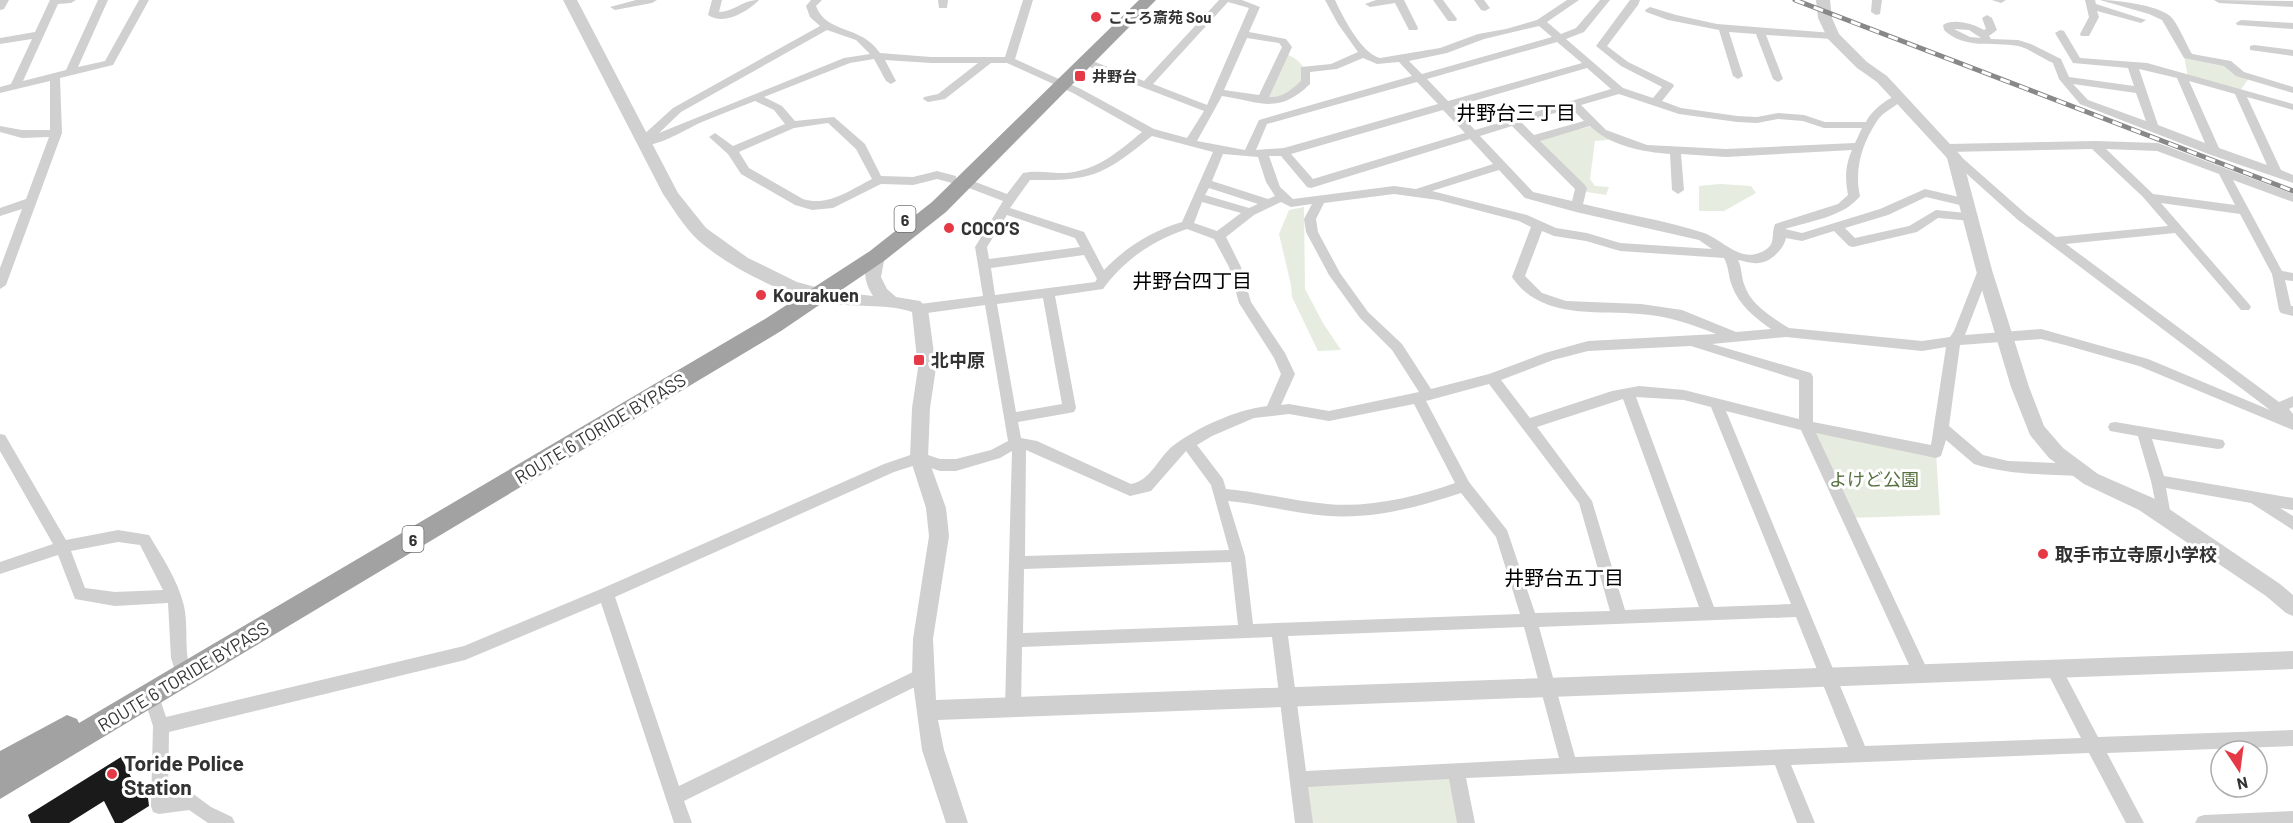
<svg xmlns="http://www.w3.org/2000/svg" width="2293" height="823" viewBox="0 0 2293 823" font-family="Barlow,'Noto Sans JP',sans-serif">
  <rect width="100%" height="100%" fill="#fff"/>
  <path fill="#e6ecdf" d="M2183,51L2230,65L2250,77L2239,92L2188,77Z
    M1286,54C1300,60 1304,65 1308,80L1285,101L1263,99Z
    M1592,126L1627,138L1595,141L1590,179L1595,186L1609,187L1606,195L1587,192L1538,140Z
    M1720,184L1751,186L1756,193L1724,211H1699V186Z
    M1304,207L1305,289L1323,323L1341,350L1318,351L1292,297L1291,285L1279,234L1289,210Z
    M1806,426L1936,452L1940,515L1849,518Z
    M1456,770L1466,823H1304L1298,779Z"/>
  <path fill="#1a1a1a" d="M121,757L140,795L147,790L149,806L122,823H115L104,801L69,823H31L28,815Z"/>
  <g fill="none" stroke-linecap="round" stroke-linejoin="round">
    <path fill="#d0d0d0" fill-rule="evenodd" d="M0,0H9L4,9L0,10Z
      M50,0H76L71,3L58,4L23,81L66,70L98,0H108L78,67L105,61L139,0H149L113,65L60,78L62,133L6,285L0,289V268L22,209L0,216V208L26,199L49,137L22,138L0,132V126L22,130H50V81L0,93V87L11,84L32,39L0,44V38L35,32Z
      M636,0H657L652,3L615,10L610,7Z
      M712,0H722L719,12C736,11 742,0 759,0C747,12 724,26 708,15Z
      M811,0H822L816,6C826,34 860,24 880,53L931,57H1005L1023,0H1033L1015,59L1081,89L1154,129L1187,138L1204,111L1082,64V60H1090L1144,81L1219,0H1242L1260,7L1249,32L1286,39L1292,47L1269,97C1283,98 1291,90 1301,81V67L1331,64L1358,52L1338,24L1325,0H1335C1343,17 1361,53 1380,58L1440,48L1478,34L1506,29L1537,20L1567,0H1579L1547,22L1561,34L1576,28L1600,0H1610L1584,32L1566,39L1623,88L1653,98L1662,87L1621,66L1596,46L1630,0H1640L1638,5L1607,46L1628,62L1673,84L1674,86L1662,101L1681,108L1737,116L1757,117L1778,113L1804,115L1825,122H1866C1871,111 1892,93 1904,95L1905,97C1898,106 1883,111 1877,121C1862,144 1854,169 1860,196C1844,217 1810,221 1785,229L1802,233L1880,209L1925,189L1972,200L1974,203L1968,207L1926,197L1888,215L1845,228L1855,238L1909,226L1936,210L1976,214L1978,217L1976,220L1972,221L1938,218L1917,232L1853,247L1849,246L1834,231L1802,241L1786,238C1784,249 1770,263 1758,263C1752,264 1744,261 1738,260C1742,268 1741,275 1744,284C1750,304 1771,317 1789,328L1922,341L1950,337L1954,331L1978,270L1984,266L1990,270L1965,335L2041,329L2148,359L2270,410L2018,220L1948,157L1950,154H1958L2026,214L2056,237L2168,226L2143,197L2092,149L1947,152L1941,148L1947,144L2095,141L2158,143L2293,194V202L2233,180L2282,271L2293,273V281L2285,280L2291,306H2293V316L2281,313L2279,310L2272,274L2240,214L2161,203L2249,304L2251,307L2249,310H2241L2175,233L2066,244L2279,402L2293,396V407L2289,409L2293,414V430L2139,366L2065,345L2041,339L1960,345L1949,426L1983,455L2008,461L2080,464L2085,466L2087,470L2085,474L2080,476C2044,474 2008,475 1974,464L1946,440L1941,456L1936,458L1816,433L1929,673L1927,678L1921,680L1915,678L1801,430L1726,411L1865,746L2081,738L2045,668L2047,663L2053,661L2059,663L2098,737L2293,730V746L2107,753L2144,823H2126L2089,753L1791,765L1815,823H1797L1775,765L1466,778L1475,823H1457L1449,779L1308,787L1313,823H1295L1272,637L1022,647L1021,707L1019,712L1013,714L1007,712L1005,707L1012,451L1000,458L956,471H940L919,464L894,472L615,597L679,786L917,670L923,668L929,670L931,675L929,680L684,801L692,823H674L601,603L465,660L169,732L168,796L192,793L211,807L232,817L235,823H208L189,810L159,814L153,812L151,806L153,726L143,695L145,690L151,688L157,690L166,717L464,646L601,589L884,464L919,452L940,459H956L991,450L1008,441L985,305L920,314L914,309L920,304L983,296L975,247L1003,201L961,185L959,182L965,178L1007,194L1023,173C1036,170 1051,173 1065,173C1097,171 1119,151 1142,132L1073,93L1007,63H991L945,99L928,102L923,99L924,97L938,94L978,63H931L885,60L896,81L891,84L886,81L874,59L850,63L764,97L782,106L795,121L834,117L865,144L881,176L913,177L937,171L956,176V182L952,183L937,179L913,185L881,184L833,208L812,210L795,205L741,174L728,154L709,137L715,133L733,146L785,124L774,110L755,101C737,108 719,115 702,122C686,129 657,148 640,145L638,142L641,137L673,108L820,26L810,17L806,6ZM1228,2L1249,8L1207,105L1153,84ZM1539,26L1552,37L1422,74L1409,61L1447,53L1484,39ZM827,30L856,40L870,54L844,58L659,133L681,112ZM1247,38L1279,43L1282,47L1259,95L1224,90ZM1557,42L1582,63L1448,101L1427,79ZM1363,58L1377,64L1399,62L1412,76L1259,120L1245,150L1197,141L1222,96C1261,102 1278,115 1310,84V72L1337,69ZM1587,68L1611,89L1475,130L1453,107ZM1417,82L1438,104L1284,148L1256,150L1267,124ZM1619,94L1679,114L1737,122L1757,123L1778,119L1803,121L1824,128H1862L1855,143L1726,149L1647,145L1606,130L1581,105ZM1571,108L1584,121L1534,135L1522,123ZM1443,110L1465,133L1313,179L1291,154ZM828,123L856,149L872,179C850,190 828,207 803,199L749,168L739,152L794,128ZM1512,126L1575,189L1572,201L1533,192L1480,136ZM1590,126C1610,146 1643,152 1670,154L1672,190L1678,194L1684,190L1681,154L1726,157L1852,150C1845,166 1845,179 1848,195L1838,204L1775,224C1770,237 1778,246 1759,253C1739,261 1721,239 1704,233C1665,220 1623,214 1583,204L1587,188L1585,185L1540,141ZM1152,136L1213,152L1182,222C1152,231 1126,247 1104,270L1084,232L1010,208L1030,180C1094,181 1103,175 1152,136ZM1470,139L1493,164L1416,189L1394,186L1293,199L1280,187L1269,156H1281L1307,187L1311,188ZM2106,149L2157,151L2219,174L2235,205L2153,194ZM1223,154L1258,157L1266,182L1275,196L1268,199L1212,181ZM1499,170L1525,198L1576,212L1699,240L1712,249L1620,243L1587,233L1556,228L1527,215L1432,191ZM1209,188L1258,204L1249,208L1205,195ZM1394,194L1438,200L1519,221L1531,227L1512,277C1541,320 1595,310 1640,314C1668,316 1691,324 1716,334L1588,341L1545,353L1489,374L1431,389L1402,344L1368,312L1340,273L1318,232L1316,219L1324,203ZM1202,202L1241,213L1217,231L1194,223ZM1281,202L1291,207L1312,204L1304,219L1306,232L1329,275L1360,318L1392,350L1419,392L1329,411L1289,404L1281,405L1295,374L1285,353L1251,302L1241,267L1226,237L1254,215ZM1007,215L1075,238L1080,247L989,259L987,247ZM1187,229L1214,239L1229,267L1239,303L1274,358L1281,374L1267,406C1236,410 1200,426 1174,445C1158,457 1152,480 1131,484L1037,441L1021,438L1018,422L1069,413L1074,412L1076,408L1055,296L1103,289C1124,260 1153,240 1187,229ZM1542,231L1554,236L1586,241L1620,251L1724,258C1729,267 1728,276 1732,286C1739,305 1755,318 1771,329L1736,332L1682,310L1641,304L1566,301L1542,293L1525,276ZM1084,255L1097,279L1095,282L995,295L991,268ZM1043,298L1062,404L1016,412L997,304ZM1786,337L1922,351L1946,347L1931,445L1813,422V377L1811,373L1712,344ZM1691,346L1799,380V419L1684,390L1639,386L1612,391L1530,418L1501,380L1553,360L1588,351ZM1489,384L1579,503L1610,611L1535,613L1507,530L1469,482L1426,401ZM1636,397L1684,400L1711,407L1791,604L1714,607ZM1623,399L1699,607L1625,610L1592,501L1537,427ZM1414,404L1455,483C1415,497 1370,508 1327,504C1293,501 1260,492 1226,489L1223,479L1197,445L1212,436L1254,418L1289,414L1329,421ZM1026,450L1130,496L1151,491L1186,451L1211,485L1229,550L1025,556ZM1461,493L1496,537L1520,614L1253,624L1245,556L1228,501C1262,504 1295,514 1329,516C1374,519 1419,507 1461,493ZM1231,562L1238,625L1023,633L1024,569ZM1796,617L1848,747L1575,757L1539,627ZM1524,627L1559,758L1306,771L1288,636Z
      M938,0H948L947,8H939Z
      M1376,0H1404L1418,28L1417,30H1409L1395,3L1370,7L1365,4Z
      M1433,0H1443L1457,19L1456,21H1448Z
      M1474,0H1484L1490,8L1485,11L1481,10Z
      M1872,0H1882L1880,14L1876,15L1871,12Z
      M1992,0H2006L2001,3Z
      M2085,0H2095L2096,4L2146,20L2141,23L2097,11L2099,17L2090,34L2089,36H2081L2080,34L2089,17Z
      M2100,0C2117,0 2157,5 2170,16C2178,23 2186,44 2192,54L2231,61L2244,72L2293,87V93L2236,76L2224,66L2184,58L2162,20L2149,14Z
      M2214,0L2293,1V7L2219,3Z
      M1650,7L1676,15L1717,24L1833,33L1838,36L1833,39L1766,35L1783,79L1778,82L1773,79L1756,34L1729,32L1743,76L1738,79L1733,76L1719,30L1668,20L1646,12L1645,10Z
      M1987,15L1992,18L1997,30L1989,36L1991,39L2018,40L2031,44L2061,59L2069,77L2134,86L2128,68L2073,63L2055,33L2060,30L2064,31L2080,58L2147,63L2293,104V110L2247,97L2281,170L2293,175V183L2211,155L2080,104L2059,79L2053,63C2041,58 2030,49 2018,46C1992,41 1965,50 1944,30L1943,25C1953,18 1974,24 1984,30L1986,29L1982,18ZM1954,29L1969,30L1981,38L1970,37ZM2139,69L2177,78L2205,143L2158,125ZM2189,81L2235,94L2267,165L2219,148ZM2073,84L2136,93L2146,121L2088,100Z
      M2241,20L2293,23V29L2237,25L2236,23Z
      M2254,45L2293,50V56L2250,50V46Z
      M2115,422L2223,440L2225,444L2223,448L2218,449L2152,439L2164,476L2293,498V510L2280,508L2293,516V530L2251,503L2166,488L2171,516L2169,520L2164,522L2159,520L2151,481L2138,436L2110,431L2108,427L2110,423Z
      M0,434L5,435L66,540L118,530L149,535C162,557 178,580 184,606C189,630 183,652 192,675L190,680L184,682L178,680L171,658L168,603L115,606L75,599L58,555L0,574V562L53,544L0,451ZM118,542L140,545L163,590L115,592L85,588L71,551Z
      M2293,811V823H2195L2198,817L2204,815Z"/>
    <path fill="#d0d0d0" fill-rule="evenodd" d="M563,0H577L678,193L706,228L748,258L797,282L830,291L873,296C863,281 863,267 871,252H883L885,256L881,277L887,289L896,297L920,301L928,309L936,368L930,408L928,458L946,508L949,536L933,639L936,700L2293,651V669L938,720L944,750L968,823H946L922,750L912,675L913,639L929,536L926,508L910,458L912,408L918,368L912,312C889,304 859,307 835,304C790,298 734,271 699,241C685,228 674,210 663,194Z
      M1816,0H1830L1832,18L1839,34L1867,62L1887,76L1962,157L1992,270L2029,387L2044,426L2063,448L2098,474L2153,498L2280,584L2293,595V616L2286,613L2266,596L2139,510L2084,484L2049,458L2030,435L2011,387L1976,270L1947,158L1877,82L1857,68L1828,39L1818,18Z"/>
    <path fill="#a2a2a2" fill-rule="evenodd" d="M1139,0H1156L946,212L884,261L781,331L0,799V751L67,715L77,719L79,723L765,319L870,251L932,202Z"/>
    <defs>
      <path id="rail" d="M1795,0L2293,191"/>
    </defs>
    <use href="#rail" stroke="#888" stroke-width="5"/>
    <use href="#rail" stroke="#fff" stroke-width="3" stroke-dasharray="10" stroke-linecap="butt"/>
  </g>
  <g fill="#e63946" stroke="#fff" stroke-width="2">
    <circle cx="1096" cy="17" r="6"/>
    <rect x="1074" y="70" width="12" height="12" rx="3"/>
    <circle cx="949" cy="228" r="6"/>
    <circle cx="761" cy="295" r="6"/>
    <rect x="913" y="354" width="12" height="12" rx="3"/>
    <circle cx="2043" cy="554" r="6"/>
    <circle cx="112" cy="774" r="6"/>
  </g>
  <g text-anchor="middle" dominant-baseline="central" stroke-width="6" stroke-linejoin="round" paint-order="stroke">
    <g font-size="15" font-weight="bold" fill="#333" stroke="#fff" text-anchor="start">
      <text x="1108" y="17">こころ斎苑 Sou</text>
      <text x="1092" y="76">井野台</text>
    </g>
    <g fill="#fff" stroke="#707070" stroke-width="1.5">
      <rect x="894.5" y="206" width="21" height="26" rx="4.5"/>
      <rect x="402.5" y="526" width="21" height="26" rx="4.5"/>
    </g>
    <g font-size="16" font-weight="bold" fill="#333">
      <text x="905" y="219">6</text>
      <text x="413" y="539">6</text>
    </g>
    <g font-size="18" font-weight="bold" fill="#333" stroke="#fff" text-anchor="start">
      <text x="961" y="228">COCO’S</text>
      <text x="773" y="295">Kourakuen</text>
      <text x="931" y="360">北中原</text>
      <text x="2055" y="554">取手市立寺原小学校</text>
    </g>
    <g font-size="18" fill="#333" stroke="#fff">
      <text transform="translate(600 428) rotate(-31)">ROUTE 6 TORIDE BYPASS</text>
      <text transform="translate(183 676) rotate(-31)">ROUTE 6 TORIDE BYPASS</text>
    </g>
    <g font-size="18" fill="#56703f" stroke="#fff">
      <text x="1874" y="479">よけど公園</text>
    </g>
    <g font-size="20" fill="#000" stroke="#fff">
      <text x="1516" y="112">井野台三丁目</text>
      <text x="1192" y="280">井野台四丁目</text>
      <text x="1564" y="577">井野台五丁目</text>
    </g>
    <g font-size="21" font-weight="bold" fill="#333" stroke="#fff" text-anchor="start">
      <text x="124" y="762">Toride Police<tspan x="124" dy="24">Station</tspan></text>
    </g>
  </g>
  <g transform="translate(2239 769) rotate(167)"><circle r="28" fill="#ffffff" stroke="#adadad" stroke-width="1.5"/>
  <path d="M0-4.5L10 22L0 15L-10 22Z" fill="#e63946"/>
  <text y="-9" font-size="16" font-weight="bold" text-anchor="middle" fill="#333333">N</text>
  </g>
</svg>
